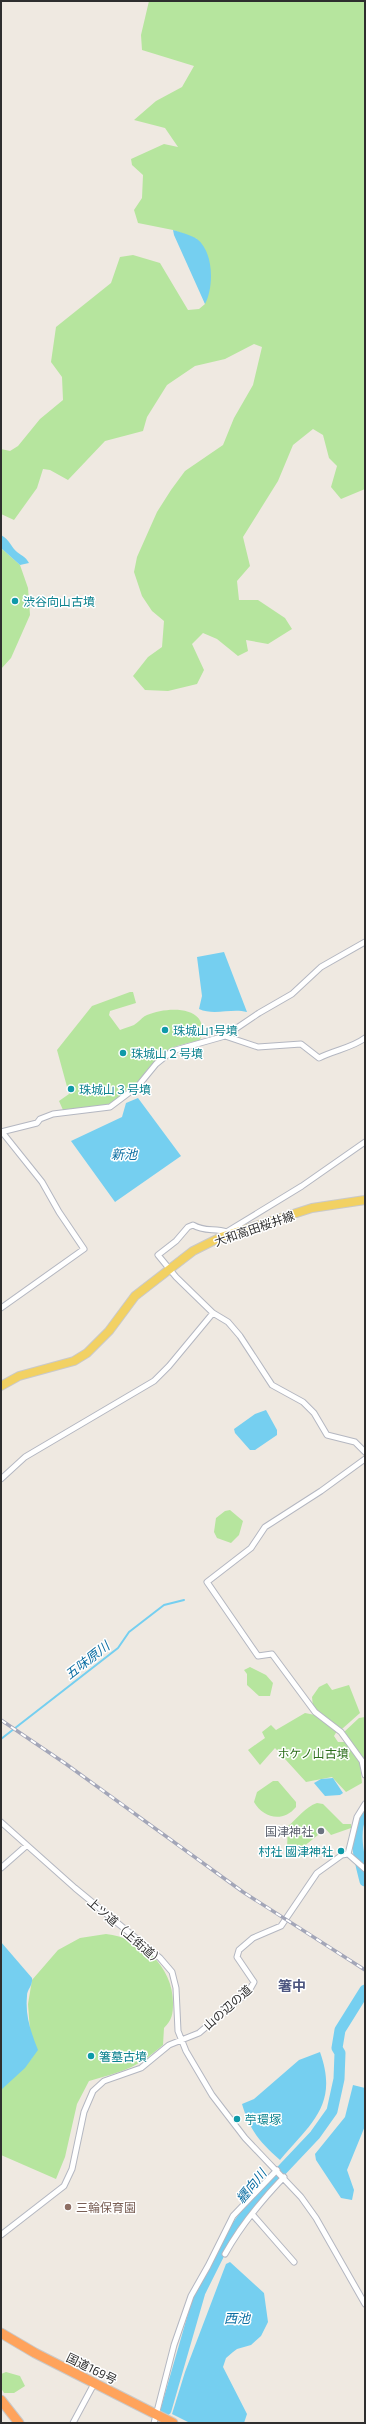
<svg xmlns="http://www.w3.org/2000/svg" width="366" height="2424" viewBox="0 0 366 2424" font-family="'Exo 2','Noto Sans JP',sans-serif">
  <rect width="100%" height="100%" fill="#efe9e1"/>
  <path fill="#b6e59e" d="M149,1H365V489L341,499L331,487L337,466L329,458L323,435L313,429L293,445L278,481L243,537L250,566L237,581L239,600H258L285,618L292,629L268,644L246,640L248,651L238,656L217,639L203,633L192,644L204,670L197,684L168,691L145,690L133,676L148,657L162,647L164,621L152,611L142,596L134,572L137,557L157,512L171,490L185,471L223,445L234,418L253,385L262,347L254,344L225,359L195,366L167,385L147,417L143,431L105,441L68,480L50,470L43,469L37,488L14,520L1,514V449L10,451L18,446L40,419L63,400L62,377L51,362L56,327L111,283L120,257L133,255L160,263L188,310L199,309L205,304L197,239L173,230L138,223L134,210L142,198L143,175L132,165L131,159L164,144L178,147L165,128L134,120L156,101L182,87L194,66L142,50L141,35Z
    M1,548L20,565L28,588L30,615L11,658L1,669Z
    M130,992H133L136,1003L110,1011L109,1015L120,1030C124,1028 130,1027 134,1025C139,1022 142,1017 147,1015C168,1006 212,1005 200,1040C189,1043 175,1045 166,1051C145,1066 136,1093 111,1103C96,1109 79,1108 63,1110L59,1101L69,1094L57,1050L92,1006Z
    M230,1510L243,1521L239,1535L231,1543L217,1538L214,1532L216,1518L225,1511Z
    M250,1667L266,1675L273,1683L270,1696H259L247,1685V1674L244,1670Z
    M327,1683L332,1690L349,1685L360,1713L342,1729L313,1707L312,1697L319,1687Z
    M305,1713L315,1715L337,1731L334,1736L338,1742H346L344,1732L359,1718L365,1717V1770L360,1763L362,1783L346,1792L332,1777L306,1782L275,1748L260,1765L248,1750L265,1738L262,1732L271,1725L276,1730Z
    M273,1781H278L296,1802V1807C283,1823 263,1818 254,1802L257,1792Z
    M317,1803L323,1804L343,1824H351V1828L331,1835L323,1826L316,1831L318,1835L303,1847L305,1852L303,1856L294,1858L287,1848L288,1826C298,1818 305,1807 317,1803Z
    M106,1934C141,1938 173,1966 173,2003C173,2014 172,2020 164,2028L163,2045C135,2069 124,2071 89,2081L77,2104L65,2157L56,2179L1,2155V2085L32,2058L28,2004L32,1980L58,1950L80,1938Z
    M6,2372L20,2376L25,2386L14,2393H4L1,2388V2374Z"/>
  <path fill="#75cff0" d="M173,230C180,232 191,235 197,239C214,252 214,287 205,304L174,235Z
    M1,535C10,540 11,547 17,552C23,557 25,556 29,563L20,565L1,548Z
    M224,952L247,1012C231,1008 214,1016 199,1009L202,996L197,957Z
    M138,1098L181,1156L115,1202L71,1141L122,1117L126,1103Z
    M266,1410L277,1430V1435L255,1450H250L235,1433L234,1429L255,1414Z
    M333,1778L343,1793L340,1795L325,1796L314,1783L321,1779Z
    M1,1942L32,1978C33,1986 27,1989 27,1996C25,2016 31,2032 38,2050L25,2068L1,2090Z
    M320,2052C339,2105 311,2123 280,2160C260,2142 250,2131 242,2104L254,2099L299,2060Z
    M353,2085L365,2088V2126L347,2170L354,2190L352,2200L341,2198L316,2160L315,2154L345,2117Z
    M230,2262L264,2293L268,2322L261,2336L251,2345L237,2349L233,2352L226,2358L223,2367L247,2414L244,2423H190L172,2414L185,2372L226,2264Z"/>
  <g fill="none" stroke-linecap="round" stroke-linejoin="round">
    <path stroke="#75cff0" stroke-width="2" d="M1,1739L118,1648L129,1632L164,1605L184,1600"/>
    <path stroke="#75cff0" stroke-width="11" d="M365,1811C350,1827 360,1862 365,1881
      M166,2410L200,2292L223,2246L263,2190L315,2135L332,2111L339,2079L340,2053L337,2048L340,2030L365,1990"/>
    <defs>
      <path id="street" d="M225,1036L258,1047L301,1044L319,1058C334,1050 352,1048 365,1038
        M1,1132L37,1123L40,1119L53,1114L110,1107L138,1086L156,1064L172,1051L225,1036L259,1013L292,994L321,967L365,942
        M227,1232C214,1228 204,1232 193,1225L188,1227L176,1241L158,1255L176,1277L213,1313L228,1322L240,1336L272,1385L303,1402L314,1413L327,1435L355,1442L365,1452
        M225,1233L302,1186L365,1142
        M1,1308L84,1249L59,1212L42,1182L2,1132
        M365,1459L321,1491L265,1527L251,1548L207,1582L258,1656L272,1654L315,1712L341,1732L362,1761L365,1775
        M1,1479L25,1457L154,1381L169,1366L213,1313
        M1,1822L75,1888L160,1958L172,1972L176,1988L178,2031L186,2051L212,2095L245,2138L301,2197L316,2218L365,2304
        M348,1854L357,1817L365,1804
        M348,1854L365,1869
        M1,1868L26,1846
        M252,2214L294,2262
        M1,2235L64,2186L72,2169L84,2112L93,2091L104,2081L141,2068L169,2045L199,2033L249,1991L254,1982L237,1957L239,1950L253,1938L281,1926L317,1873L342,1855L348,1854
        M225,2254C241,2225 261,2201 284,2177
        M73,2423L95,2382
        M154,2423L174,2345L191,2296L208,2266L233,2216L277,2170"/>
      <path id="primary" d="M1,1386L19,1376L74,1361L87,1353L109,1331L135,1296L193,1251L221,1237L312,1208L365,1200"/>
      <path id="highway" d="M1,2333L35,2353L173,2423
        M1,2400L19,2423"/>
    </defs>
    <use href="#street" stroke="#b4b7c1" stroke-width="7"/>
    <use href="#primary" stroke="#c9c9c9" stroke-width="10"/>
    <use href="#highway" stroke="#c9c9c9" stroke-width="11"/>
    <use href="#street" stroke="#fff" stroke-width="5"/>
    <use href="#primary" stroke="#f2d163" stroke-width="8"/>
    <use href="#highway" stroke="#ffa35c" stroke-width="9"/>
    <defs>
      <path id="rail" d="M1,1720L66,1764L243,1892L365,1970"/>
    </defs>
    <use href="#rail" stroke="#a3a6b8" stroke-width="3.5"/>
    <use href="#rail" stroke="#fff" stroke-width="2" stroke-dasharray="6" stroke-linecap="butt"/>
  </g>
  <g fill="#0f9aa8" stroke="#fff" stroke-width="1.5">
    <circle cx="15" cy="601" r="4"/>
    <circle cx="165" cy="1030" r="4"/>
    <circle cx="123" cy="1053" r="4"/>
    <circle cx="71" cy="1089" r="4"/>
    <circle cx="341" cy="1851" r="4"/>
    <circle cx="91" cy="2056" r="4"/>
    <circle cx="237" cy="2119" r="4"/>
  </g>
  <circle fill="#6b7280" stroke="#fff" stroke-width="1.5" cx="321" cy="1831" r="4"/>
  <circle fill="#8d6e63" stroke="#fff" stroke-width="1.5" cx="68" cy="2207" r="4"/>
  <g text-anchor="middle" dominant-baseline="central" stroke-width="3" stroke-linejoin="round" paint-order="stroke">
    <g font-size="12" fill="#0d838f" stroke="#fff" text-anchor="start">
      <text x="23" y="601">渋谷向山古墳</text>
      <text x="173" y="1030">珠城山1号墳</text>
      <text x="131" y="1053">珠城山２号墳</text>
      <text x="79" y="1089">珠城山３号墳</text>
      <text x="333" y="1851" text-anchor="end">村社 國津神社</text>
      <text x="99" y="2056">箸墓古墳</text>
      <text x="245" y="2119">苧環塚</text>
    </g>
    <g font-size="12" fill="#2e2e2e" stroke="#fff">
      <text transform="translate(254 1228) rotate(-19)">大和高田桜井線</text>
      <text transform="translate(126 1931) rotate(41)">上ツ道（上街道）</text>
      <text transform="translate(227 2007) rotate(-42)">山の辺の道</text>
      <text transform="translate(92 2368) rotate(26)">国道169号</text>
    </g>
    <g font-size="12" fill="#2c6e1b" stroke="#fff">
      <text x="313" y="1753">ホケノ山古墳</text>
    </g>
    <g font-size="12" fill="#5b616d" stroke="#fff" text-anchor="end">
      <text x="313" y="1831">国津神社</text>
    </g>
    <g font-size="12" fill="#785e54" stroke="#fff" text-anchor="start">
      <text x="76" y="2207">三輪保育園</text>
    </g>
    <g font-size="13" font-style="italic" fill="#0d6fa3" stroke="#fff">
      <text x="124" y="1154">新池</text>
      <text transform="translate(87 1660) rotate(-38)">五味原川</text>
      <text transform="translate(251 2186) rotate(-51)">纒向川</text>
      <text x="237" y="2318">西池</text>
    </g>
    <g font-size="14" font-weight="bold" fill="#4d5680" stroke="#fff">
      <text x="292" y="1985">箸中</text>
    </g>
  </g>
  <rect width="366" height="2424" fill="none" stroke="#2e2e2e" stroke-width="4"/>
</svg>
